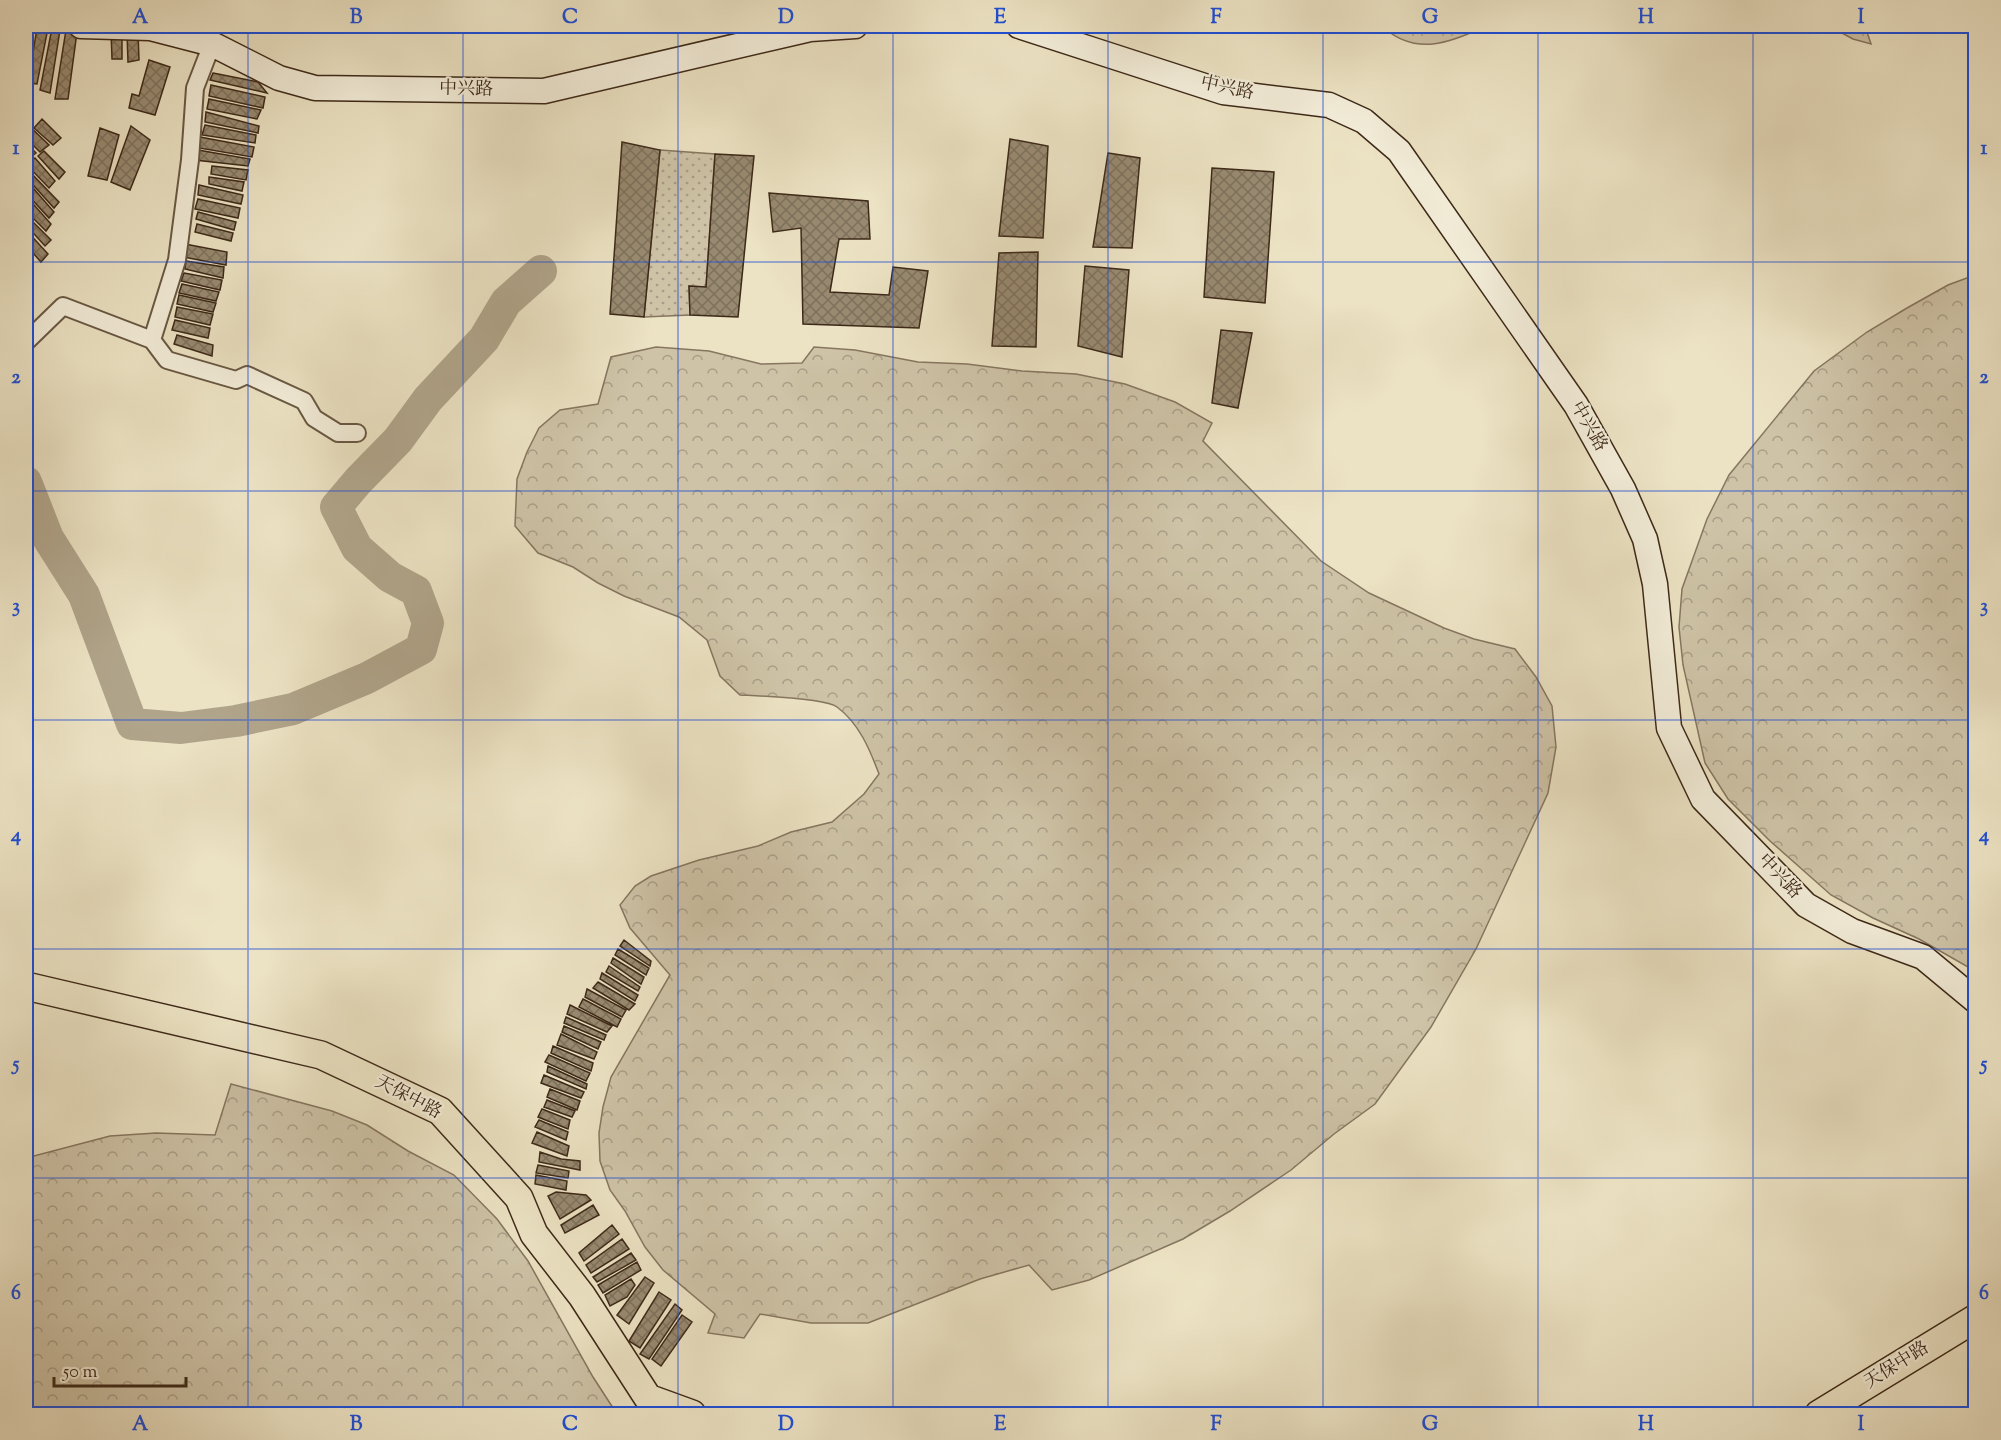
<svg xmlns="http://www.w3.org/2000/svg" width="2001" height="1440" viewBox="0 0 2001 1440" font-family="'Sorts Mill Goudy','Noto Serif SC',serif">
  <defs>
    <pattern id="grass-dots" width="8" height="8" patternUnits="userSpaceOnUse" patternTransform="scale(1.5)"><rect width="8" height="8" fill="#cec3a7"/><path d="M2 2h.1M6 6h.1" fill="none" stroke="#a89e87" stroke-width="1.8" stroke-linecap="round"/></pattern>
    <pattern id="forest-crowns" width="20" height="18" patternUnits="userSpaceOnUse" patternTransform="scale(1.5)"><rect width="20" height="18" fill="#cec3a7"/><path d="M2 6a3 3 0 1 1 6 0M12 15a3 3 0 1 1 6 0" fill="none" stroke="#a89e87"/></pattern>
    <pattern id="building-cross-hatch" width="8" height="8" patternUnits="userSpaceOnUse" patternTransform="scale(1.5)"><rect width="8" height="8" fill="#988a71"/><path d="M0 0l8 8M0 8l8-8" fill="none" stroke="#7d715c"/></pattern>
  </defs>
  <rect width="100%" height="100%" fill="#ece3c4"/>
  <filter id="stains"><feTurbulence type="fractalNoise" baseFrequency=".00333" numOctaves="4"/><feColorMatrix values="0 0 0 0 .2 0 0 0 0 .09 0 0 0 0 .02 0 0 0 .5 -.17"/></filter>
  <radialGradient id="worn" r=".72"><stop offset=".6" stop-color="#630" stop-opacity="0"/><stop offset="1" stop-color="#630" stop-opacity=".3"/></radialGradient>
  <path fill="url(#grass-dots)" stroke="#867660" stroke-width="1.5" d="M660,150L715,154L706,287L689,286L690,315L644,317Z"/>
  <path fill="url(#forest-crowns)" stroke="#867660" stroke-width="1.5" d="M1382,26H1486C1450,43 1415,57 1382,26Z
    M1822,26H1865L1871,44L1853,39L1829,26Z
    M1975,275H1976L1975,971L1919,939L1873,918L1831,895L1770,841L1728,799L1705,763L1683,665L1679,627L1682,589L1707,519L1729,475L1814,371L1867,332L1907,308L1948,285Z
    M656,347L709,351L761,364L802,363L814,347L855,350L918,362L967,364L1022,371L1076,374L1125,384L1175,402L1212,423L1203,441L1321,561L1369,593L1444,628L1474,639L1515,649L1536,677L1552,706L1556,747L1548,793L1476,949L1431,1027L1375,1104L1334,1134L1291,1170L1230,1211L1183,1239L1089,1280L1052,1290L1029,1265L980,1279L868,1323H811L760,1314L744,1338L708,1333L715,1314L663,1270L645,1247L625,1211L610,1190L600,1161L599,1133L603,1107L611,1077L670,975L630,928L620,905L635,886L651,876L699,860L758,846L791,832L832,822L864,794L879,774C870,750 859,723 837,707C825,698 759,696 740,695L720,676L707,640L679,617L624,596L598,583L573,567L538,553L515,526L517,479L527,452L539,428L560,410L598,404L611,357Z
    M231,1084L332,1111L367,1125L408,1151L454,1175L497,1219L528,1261L593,1377L617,1414H26V1158L110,1136L156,1133L215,1135Z"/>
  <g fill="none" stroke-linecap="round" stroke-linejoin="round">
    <path stroke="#b0a48a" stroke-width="32" d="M26,482L48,538L84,595L132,724L181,728L236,721L293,709L367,678L421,649L428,623L416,591L390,577L357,548L336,507L358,481L398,440L428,399L484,339L506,302L541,271"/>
  </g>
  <path fill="url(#building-cross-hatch)" stroke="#3d2918" stroke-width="1.5" d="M37,28H48L37,84L28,83Z
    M52,28L60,30L50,93L40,90Z
    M66,30L77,32L68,99H55Z
    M122,30V59H112L111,31Z
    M127,33H138L139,60L128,62Z
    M149,60L170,67L155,115L129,108L132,94L139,96Z
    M213,73L258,82L267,93L210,80Z
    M211,85L265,97L263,108L209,96Z
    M209,99L261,110L257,119L207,109Z
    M206,112L259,126L258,133L205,122Z
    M42,119L61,138L53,145L34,128Z
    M26,123L49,145L40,152L26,138Z
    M205,125L256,135L255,143L202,135Z
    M131,126L150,140L130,190L111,182Z
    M100,128L119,135L107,180L88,176Z
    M200,137L254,147L252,157L199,148Z
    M1010,139L1048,146L1043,238L999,236Z
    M622,142L660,150L644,317L610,314Z
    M26,143L36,153L27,160L26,158Z
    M198,150L250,159L248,166L195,160Z
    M44,151L65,172L59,179L38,156Z
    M1108,153L1140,158L1132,248L1093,247Z
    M715,154L754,156L738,317L690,315L689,286L706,287Z
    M35,158L55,181L49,188L27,165Z
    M212,166L248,170L246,180L211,174Z
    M1212,168L1274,172L1265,303L1204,297Z
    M31,173L59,202L54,208L26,177Z
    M209,177L244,182L242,191L209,184Z
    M27,181L54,212L49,218L26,193Z
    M199,185L243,195L241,204L198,195Z
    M769,193L868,201L870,239H839L830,292L889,295L893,267L928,271L919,328L803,324L801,228L773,232Z
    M26,196L51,224L46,231L26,211Z
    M198,199L240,208L238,218L195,209Z
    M198,212L236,222L234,230L196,219Z
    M26,215L51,240L45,246L26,225Z
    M197,224L233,233L231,241L195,232Z
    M26,230L48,254L41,262L26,245Z
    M185,244L227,252L226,265L183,257Z
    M1038,252L1036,347L992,346L999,253Z
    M186,261L224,267L223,278L185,269Z
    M1085,266L1129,270L1122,357L1078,346Z
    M184,273L222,280L220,290L181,281Z
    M182,284L219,292L216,301L179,293Z
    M179,295L216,303L213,312L177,304Z
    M177,307L213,314L210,325L175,317Z
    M175,320L210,328L208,338L172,330Z
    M1221,330L1252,333L1238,408L1212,403Z
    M177,335L213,345L212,356L174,344Z
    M624,940L651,961L650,966L620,946Z
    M618,949L649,968L646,975L615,955Z
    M613,958L644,977L641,984L611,963Z
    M609,966L640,987L638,991L606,972Z
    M602,973L638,995L635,1001L600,979Z
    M598,982L635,1004L629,1010L593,988Z
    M587,989L626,1010L622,1017L585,997Z
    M583,999L621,1019L617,1027L579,1007Z
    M570,1005L612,1026L607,1032L567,1014Z
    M566,1017L606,1035L604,1040L564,1023Z
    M564,1026L601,1042L598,1049L562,1032Z
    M561,1034L597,1052L594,1059L557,1045Z
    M553,1046L593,1063L591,1071L551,1053Z
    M549,1055L590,1073L586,1081L545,1062Z
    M548,1066L587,1084L586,1089L547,1072Z
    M544,1075L584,1092L581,1098L541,1083Z
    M550,1089L580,1101L577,1110L547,1097Z
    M547,1100L575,1111L572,1117L544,1107Z
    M542,1109L570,1120L568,1129L538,1117Z
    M539,1120L568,1132L566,1140L535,1127Z
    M537,1132L569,1146L567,1156L532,1143Z
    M540,1152L561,1159L580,1161V1170L539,1162Z
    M538,1165L569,1171L568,1178L536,1173Z
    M536,1175L567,1181L566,1190L535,1184Z
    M556,1192L586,1195L591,1200L560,1219L548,1196Z
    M593,1205L599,1215L565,1233L561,1225Z
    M612,1225L619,1234L584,1261L579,1253Z
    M622,1239L629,1249L591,1273L586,1265Z
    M631,1253L636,1260L597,1282L593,1277Z
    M637,1262L641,1270L603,1293L598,1285Z
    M645,1277L654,1283L629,1324L617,1315Z
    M631,1279L635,1285L627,1297L610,1306L605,1295Z
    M659,1292L671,1300L640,1348L629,1341Z
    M675,1304L682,1310L649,1359L640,1354Z
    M682,1315L692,1322L661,1366L652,1359Z"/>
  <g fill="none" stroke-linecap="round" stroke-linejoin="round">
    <defs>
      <path id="minor" d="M152,340L177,260L190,160L195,88L212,44
        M26,342L63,306L152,340L167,360L236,380L247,375L304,401L314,418L338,433H357"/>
      <path id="secondary" d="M81,26L150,28L212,44L279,78L315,88L544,91L810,29L855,26
        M1019,26L1223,92L1329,105L1364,121L1399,151L1576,405L1623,489L1645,539L1655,584L1669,728L1703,799L1806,905L1852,931L1923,957L1976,1001"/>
      <path id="primary" d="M26,986L321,1055L440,1111L519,1198L534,1234L582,1296L648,1398L692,1414
        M1819,1414L1976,1318"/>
    </defs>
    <use href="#minor" stroke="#695843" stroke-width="20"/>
    <use href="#secondary" stroke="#3d2918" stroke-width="27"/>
    <use href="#primary" stroke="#3d2918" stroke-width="30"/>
    <use href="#minor" stroke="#f3edd9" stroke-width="16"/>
    <use href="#secondary" stroke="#f3edd9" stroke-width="24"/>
    <use href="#primary" stroke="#ece3c4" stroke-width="27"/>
  </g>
  <path fill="none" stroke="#1d4ed8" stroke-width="1.5" stroke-opacity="0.55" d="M248,26V1414M463,26V1414M678,26V1414M893,26V1414M1108,26V1414M1323,26V1414M1538,26V1414M1753,26V1414M26,262H1976M26,491H1976M26,720H1976M26,949H1976M26,1178H1976"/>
  <g text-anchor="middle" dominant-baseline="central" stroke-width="4.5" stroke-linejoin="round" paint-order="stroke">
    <g font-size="18" fill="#3d2918" stroke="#f3edd9">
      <text transform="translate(1227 89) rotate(12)">中兴路</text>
      <text transform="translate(466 90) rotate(1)">中兴路</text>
      <text transform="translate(1588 427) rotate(60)">中兴路</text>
      <text transform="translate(1779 877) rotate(47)">中兴路</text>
      <text transform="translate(408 1098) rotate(28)">天保中路</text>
      <text transform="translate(1897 1366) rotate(-32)">天保中路</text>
    </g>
  </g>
  <rect width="2001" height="1440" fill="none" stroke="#ece3c4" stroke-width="66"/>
  <path d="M54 1377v9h132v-9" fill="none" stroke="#3d2918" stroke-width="3"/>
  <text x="63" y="1377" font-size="18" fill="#3d2918" stroke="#f3edd9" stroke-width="4.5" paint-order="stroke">50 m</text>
  <rect x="33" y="33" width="1935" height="1374" fill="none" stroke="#1d4ed8" stroke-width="2"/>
  <g font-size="20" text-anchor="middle" font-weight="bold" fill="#1d4ed8">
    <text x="140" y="23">A</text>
    <text x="356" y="23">B</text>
    <text x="570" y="23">C</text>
    <text x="786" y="23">D</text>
    <text x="1000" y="23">E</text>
    <text x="1216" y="23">F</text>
    <text x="1430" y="23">G</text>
    <text x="1646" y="23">H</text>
    <text x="1861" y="23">I</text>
    <text x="16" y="154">1</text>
    <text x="1984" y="154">1</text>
    <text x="16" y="383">2</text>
    <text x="1984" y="383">2</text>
    <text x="16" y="612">3</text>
    <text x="1984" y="612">3</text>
    <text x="16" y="841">4</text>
    <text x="1984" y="841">4</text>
    <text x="16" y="1070">5</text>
    <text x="1984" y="1070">5</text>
    <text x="16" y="1299">6</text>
    <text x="1984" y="1299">6</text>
    <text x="140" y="1430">A</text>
    <text x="356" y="1430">B</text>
    <text x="570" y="1430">C</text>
    <text x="786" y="1430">D</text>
    <text x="1000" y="1430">E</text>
    <text x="1216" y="1430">F</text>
    <text x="1430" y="1430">G</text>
    <text x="1646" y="1430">H</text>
    <text x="1861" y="1430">I</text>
  </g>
  <rect width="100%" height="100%" filter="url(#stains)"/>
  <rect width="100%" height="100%" fill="url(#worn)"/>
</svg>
